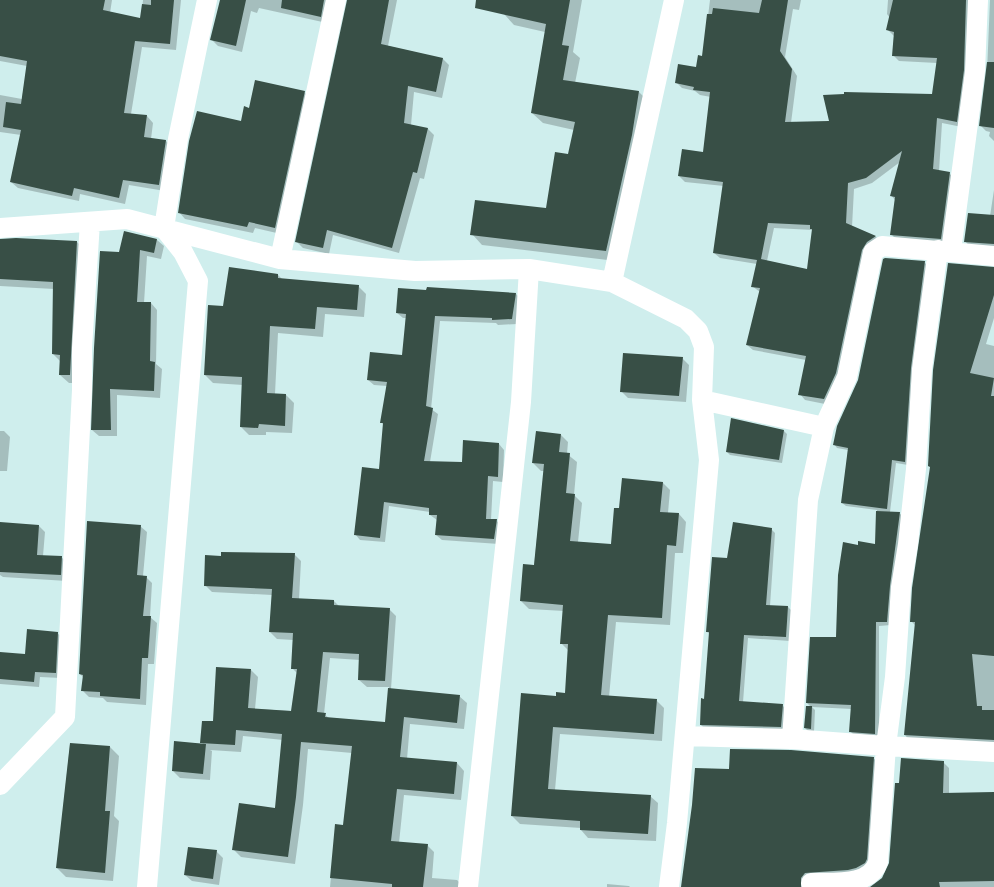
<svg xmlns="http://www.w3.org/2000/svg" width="994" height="887" viewBox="0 0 994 887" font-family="Overpass,sans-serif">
  <rect width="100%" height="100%" fill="#cfeeed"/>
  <path fill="#0003" fill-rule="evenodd" d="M0,0H112L110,13L141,20L143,0H181L176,50L142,47L131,114L147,116L153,123L151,139L166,141L172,147L165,191L129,185L125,204L80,194L79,201L18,188L11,182L21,135L0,132V95L22,99L27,66L0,61Z
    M221,0H329L327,23L259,8L257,13L251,11L242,52L218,46L212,40Z
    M348,0H397L388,46L443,59L449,65L442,98L414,92L411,125L428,129L434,135L424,179L420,178L399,253L333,235L329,254L303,248L297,242Z
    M507,0H582L573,52L580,58L575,83L639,92L649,102L616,261L482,245L472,234L547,209L569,155L574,130L543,123L532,113L545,32L514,25L504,14Z
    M710,0H801L799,10L793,9L785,57L797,76L791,123L830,122L933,95L937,63L899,61L893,55L894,36L888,30L890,18L887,14L888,0H974L962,127L942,123L939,171L949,173L955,179L946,244L897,240L892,235L895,200L891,195L900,162L872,183L854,189L852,227L876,237L881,242L841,379L830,405L805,400L800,394L806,360L753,350L747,345L760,292L752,286L757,264L720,258L714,253L724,186L685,182L679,176L704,153L711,97L700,95L695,91L682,88L676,82L697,69L703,57ZM774,228L813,230L808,270L767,261Z
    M990,0H994V141L989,136L990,132L986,131L980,125L987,72Z
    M304,92L310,98L281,234L255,228L253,233L185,219L179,212L250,109Z
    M994,190V250L970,247L965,241L990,216Z
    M126,232L157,240L164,246L161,259L147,256L144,303H151L157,310L156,364L162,369L160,398L117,395V436H99L92,430L120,253Z
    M0,240L77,242L85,250L78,383H69L60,375L61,362L53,354L54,289L0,286Z
    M924,262L928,266L908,465L896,463L890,512L899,513L904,517L891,625L879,626V737L855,736L850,731L852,709L812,707L815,710L814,732L808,731L805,728L811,707L807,703L837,638L859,546L876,545L877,510L846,506L842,503L848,450L837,448L834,444Z
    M994,268V318L986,344L994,346V745L910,741L905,735L916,626L911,621Z
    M278,275L282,279L358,286L366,294L364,317L325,314L323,337L278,333L275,394L286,395L294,403L292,433L266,432V435H249L241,427L243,385L213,383L205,375L209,306L224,307Z
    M516,294L521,299L517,324L498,325L496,323L440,321L431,409L438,414L430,462L463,463L464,441L499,444L504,450L503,482L493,481L491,520H496L501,526L499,544L442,540L436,535L437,520L430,515V512L389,506L385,542L360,540L355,534L380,470L384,425L381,422L387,386L374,385L368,380L403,356L406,318H403L397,313Z
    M682,358L689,365L686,402L628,398L621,391Z
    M0,431H4L10,437L7,471H0Z
    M784,431L787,434L782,463L730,455L727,452Z
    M561,435L568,442L567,454L577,462L574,495L582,503L578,542L611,545L620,509L662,482L670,490L668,513L679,514L686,522L683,553H675L670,625L616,622L609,697L656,700L664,708L662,741L560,734L555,790L650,796L658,803L656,841L588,838L581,830V828L520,824L512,816L557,697L566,694L568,650L561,643L564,611L529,609L521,601L534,566L544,471H541L533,463Z
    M39,526L45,532L43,556L61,557L68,563L67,581L3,577L0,575V576V529Z
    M140,526L147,532L143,576L146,577L152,583L150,617L157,623L154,664H148L146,705L107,702L103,698L89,697L83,691L84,678L80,674Z
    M771,529L775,533L770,606L788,607L792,611L790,641L748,638L743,702L782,705L786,709L785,731L705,729L701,725L705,700L710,634L707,632L728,559Z
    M294,554L301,561L299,599L334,601L339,606L389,609L396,616L391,689L459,696L467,703L464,729L410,724L407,759L457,763L464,771L461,800L404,795L399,843L427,845L434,852L432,878L457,880L464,887H330L336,825L344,826L352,753L308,749L303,805L295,864L241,857L233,849L276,809L283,740L243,736L241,752L210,750L212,751L210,780L180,778L173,771L175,742L203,744L201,742L251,670L258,677L255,709L293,711L297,673L292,668L293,640L277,639L270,632L272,595L212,592L205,585L222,557ZM330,658L360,660L359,680L367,687H389L386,724L330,719L324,714Z
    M57,633L63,638L61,678L40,677L39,687L0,684V653L26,655Z
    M70,744L110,747L119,756L114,816L119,821L113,881L66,877L57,868Z
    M873,758L879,763L872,865L806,887H682L730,771Z
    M943,762L949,768V794L994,793V887H878L890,863L900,784Z
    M216,851L223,858L219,885L192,881L185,875Z
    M607,884L629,886L630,887H607Z"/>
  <path fill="#384f46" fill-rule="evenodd" d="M0,0H105L103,10L140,18L142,4L151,5V0H174L170,44L135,41L124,113L147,115L144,137L166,140L159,185L123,180L119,198L74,188L72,196L10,182L21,130L3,127L6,102L21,104L27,61L0,56Z
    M220,0H246L236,46L210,40Z
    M282,0H324L321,17L281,8Z
    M347,0H389L381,44L443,58L436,92L408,86L404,123L428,128L417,173L413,172L392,248L327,230L323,248L295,242Z
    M476,0H570L562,45L569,46L563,80L639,91L632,135L606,251L470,235L475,200L546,208L555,152L568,154L575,122L531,113L546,24L475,8Z
    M762,0H788L780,51L792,69L785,122L829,121L823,95L844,94V92L932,94L937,58L892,56L894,32L886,30L893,0H966L964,70L957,122L937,118L933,169L950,172L941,239L890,235L895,197L890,196L902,151L866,178L848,183L846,223L876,236L867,242L862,250L836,373L824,399L798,395L806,356L746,345L760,288L751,287L757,260L713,253L723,182L678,176L682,149L703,152L710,92L693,90L694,87L675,83L678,64L696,67L698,55L702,56L707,14H712L713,8L759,13ZM768,223L810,225V229H812L807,269L761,259Z
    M987,62H994V128L979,126Z
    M255,80L305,91L275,228L249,222L247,227L178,213L189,141L197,111L241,121L244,106L249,108Z
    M968,213L994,215V244L964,242Z
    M124,231L157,239L154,253L140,250L137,302H151L150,361L155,362L154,391L110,389L111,430H91L94,348L100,251L119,252Z
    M16,238L77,241L70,375H59L60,355L52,354L53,282L0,279V239Z
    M885,258L925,261L911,368L905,462L892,460L887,509L841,503L848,448L833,445L837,426L858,380L883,259Z
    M948,263L994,267V295L970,373L994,378L991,396H994V656L972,654L977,706H982V710H994V740L904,735L915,622H910L912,588L930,467L928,466L933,370Z
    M229,267L278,274V278L359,285L357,310L317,307L315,329L270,326L267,393L286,394L285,426L259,424L258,428L240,427L242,377L204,375L208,305L223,306Z
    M427,287L516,293L512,319L492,320V318L435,316L426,406L433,408L424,461L462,462L463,440L499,443L498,477L488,476L486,519H497L494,539L435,535L437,515H429V508L384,502L380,538L354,535L362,467L379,469L383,423H380L387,382L367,380L370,352L402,355L406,314L396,313L398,288L426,290Z
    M623,353L683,357L679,396L620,392Z
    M731,418L784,430L779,460L726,452Z
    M536,431L561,434L559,452L570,453L566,493L575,494L570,541L611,544L614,508H619L622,478L663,482L660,512L679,513L676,546L667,545L662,618L608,615L601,695L657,699L654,734L553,727L548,789L651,795L648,834L580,830V821L511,816L521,693L556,696V692L565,693L568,644H560L563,605L520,601L523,564L534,565L544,464L532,463Z
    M876,511L900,512L890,586L887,622H876L875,734L849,732L851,705L806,703L810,637H836L838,575L843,542L858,545V541L875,544Z
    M87,521L141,525L137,575L147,576L143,616H151L148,658H142L140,699L100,696V692L81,691L83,675L79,674Z
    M0,522L39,525L37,555L62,556L61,575L0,572Z
    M733,522L772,528L766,605L788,606L786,637L744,635L739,701L783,704L781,727L700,725L701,698L704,699L709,632H706L712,557L727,558Z
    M221,552L295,553L292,598L334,600V605L390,608L385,681L358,680L359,654L323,652L317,712L326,713L325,717L385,722L388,688L460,695L457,723L404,717L400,757L457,762L454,794L397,789L391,841L428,844L423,887H392V884L330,878L335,824L343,825L352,746L301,742L296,797L288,857L232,850L239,803L275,808L282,734L236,730L235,745L200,743L202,721H213L216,667L251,669L248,708L291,711L297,669H291L293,633L269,632L272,589L204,586L205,555L221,556Z
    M27,629L58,632L56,673L35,672L34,682L0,679V652L25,654Z
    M806,706H812L811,729L804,728Z
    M174,741L206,744L203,774L172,771Z
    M70,743L110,746L105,811H110L105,873L56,868Z
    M730,749L791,750L874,757L867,859L865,863L856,868L848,870L805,873L801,878V887H681L692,805L695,768L729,769Z
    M901,758L944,761L943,793L994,792V881L939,882L940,887H870L882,878L889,863L895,783H899Z
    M188,847L217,850L213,879L184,875Z"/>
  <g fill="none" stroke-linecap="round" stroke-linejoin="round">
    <path stroke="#fff" stroke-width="20" d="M0,228L127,219L280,259L415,271L529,269
      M951,251L975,71L978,0
      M280,259L336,0
      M612,282L674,0
      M702,400L824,427L847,377L873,252L882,246L994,256
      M685,736L792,739L886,746L994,752
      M792,739L808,500L824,427
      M0,785L65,717L82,390V348L90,222
      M811,883C834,882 870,887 878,862L886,746L895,677L901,587L908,544L916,469L922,369L938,250
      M147,887L198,281L183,252L164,228L178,139L207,0
      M468,887L521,402L529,269L612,282L686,319L698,331L704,347L702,400L709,460L677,823L669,887"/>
  </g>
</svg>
